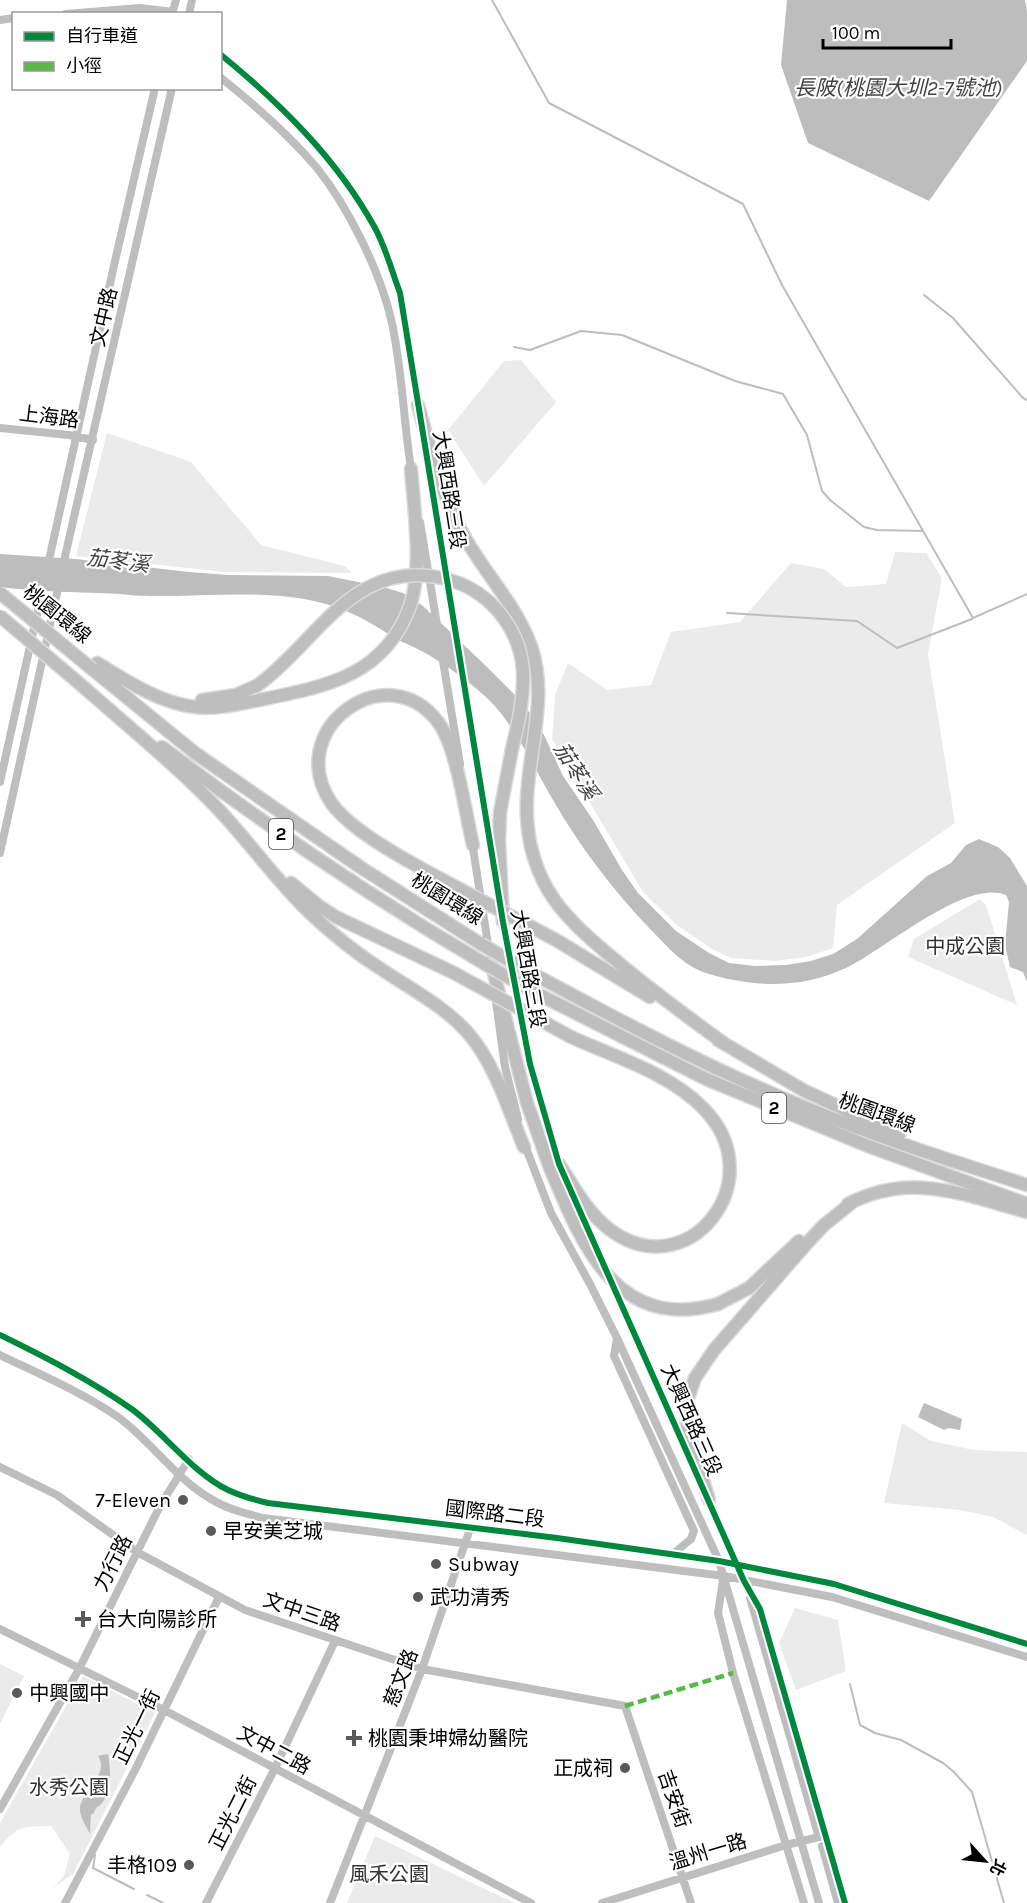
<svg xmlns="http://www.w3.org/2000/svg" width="1027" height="1903" viewBox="0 0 1027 1903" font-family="Karla,'Noto Sans TC',sans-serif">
  <rect width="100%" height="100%" fill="#fff"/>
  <path fill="#ebebeb" d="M521,360L556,402L484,486L448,430L504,361Z
    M107,433L191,462L261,545L345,566L352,573L225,572L76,556Z
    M895,552L926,553L942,578L928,654L955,823L837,905L833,948L806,957L775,961L731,958L712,949L677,925L643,892L552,739L555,695L568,663L607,690L651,685L671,632L740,622L791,563L824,569L846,587L886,584Z
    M980,899L986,905L1017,1005L908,957L914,939Z
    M902,1423L931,1441L974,1450L1027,1452V1535L993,1517L960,1510L884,1503Z
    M795,1608L838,1620L846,1671L796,1690L779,1643Z
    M0,1664L24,1676L0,1724Z
    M83,1676L155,1713L73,1874L53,1888L64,1876L70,1854L51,1826C24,1827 18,1824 0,1847V1823Z
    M375,1836L514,1903H347Z"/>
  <path fill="#bdbdbd" d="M787,0H1025L1027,12V61L929,201L808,143L781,65Z
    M0,554L76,559L189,572L228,575L328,576L383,587L403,593L423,606L487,667L514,694L534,718L545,737L563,776L593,820L622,870L638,893L676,931L709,953L729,963L755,966L786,965L811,961L833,954L857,939L927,876L951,863L966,845L979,839L998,847L1010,858L1027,886V982L1023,972L1010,967L1005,945L1009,902L1006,895C966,878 884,950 846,968C800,989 754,988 706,973C682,965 668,947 650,929C613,890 580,847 553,800C534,768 515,725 488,699C475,686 442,662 425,653C415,647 403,643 393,637C378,627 363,618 346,611C287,586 212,597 150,596C140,596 130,595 120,594C80,592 40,592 0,587Z
    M924,1403L962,1419L960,1430L949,1428L944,1430L918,1417Z
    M108,1754C111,1770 113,1799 96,1808L93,1814H91L90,1834C86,1826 79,1816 80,1807C83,1789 110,1774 98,1756Z"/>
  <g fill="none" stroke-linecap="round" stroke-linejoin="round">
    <path stroke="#bdbdbd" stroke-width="2" d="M492,0L549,103L743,204L782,285L973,618L1027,594
      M924,295L953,318L1023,398L1027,400
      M514,347L530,350L581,331L622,335L735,381L783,394L807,435L822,491L830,500L864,527L877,530L923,531
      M727,613L857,621L897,648L972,619
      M850,1684L860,1725L875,1733L901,1740L943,1763L954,1772L972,1792L1004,1903
      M95,1855L93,1868L134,1889
      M147,1895L163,1903"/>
    <defs>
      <path id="highway" d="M418,405C431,452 442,499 467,541C488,577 517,607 531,646C547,692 532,738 528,785C524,821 529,857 548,890C565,919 594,942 620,964C654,992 689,1018 725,1044
        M97,663C125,680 155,700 188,706C214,711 239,704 264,699C328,686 385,675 410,606C423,568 414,509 411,469
        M92,669L195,753L360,867L481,944
        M87,690C131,729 178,767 219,810C250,843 276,880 309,912C332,934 357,954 384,971C413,990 445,1007 468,1033C495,1064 508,1109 524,1147
        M202,700L236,695L258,685
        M162,747C266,826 373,898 485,964
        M500,812L499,841L503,922
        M437,877C406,860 353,832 332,804C281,731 386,653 438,722C457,747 465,812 473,845
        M291,883L319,906L336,917L454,973
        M556,940L650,997
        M491,962L527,1103L550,1168
        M526,970C617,1019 708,1068 804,1107C877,1137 952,1161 1027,1185
        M530,990L706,1079L868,1146L1027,1204
        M718,1040L803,1090L899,1135
        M559,1164C574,1187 587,1212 609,1229C687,1289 775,1180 703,1108C669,1073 615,1057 571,1037
        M848,1204C912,1171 963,1195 1027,1212
        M718,1304L749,1288L799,1241
        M709,1500L687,1427V1401L695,1378L714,1350L808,1242L824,1225L854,1201"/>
    </defs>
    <use href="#highway" stroke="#dbdbdb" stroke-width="15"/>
    <path stroke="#bebebe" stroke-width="8" d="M66,14L140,8L173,12
      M172,14L176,0
      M189,14L192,0
      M0,20L14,18
      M220,54L288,114L341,173L376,230L400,293L419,410
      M220,77C255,105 288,134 317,168C348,207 380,271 391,319C403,370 403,423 412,474
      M0,428L69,435L93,440
      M426,452L497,886
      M420,522L460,764
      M0,782L115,261L155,88
      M472,842L489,951
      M0,853L66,552L172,88
      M502,917L530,1064L560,1167
      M496,1002L505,1067L518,1119
      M524,1143L551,1213L590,1284L617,1338L719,1561L819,1903
      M572,1192L603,1263
      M611,1280L695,1468
      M0,1335C45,1357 92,1381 133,1410C165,1434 193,1473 228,1490C241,1496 255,1500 268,1503L557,1538L719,1561L834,1584L1027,1644
      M617,1338L614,1356L694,1531L691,1539L673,1554
      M0,1355C39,1374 82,1392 118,1417C151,1441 175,1478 211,1499C227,1509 245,1513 263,1518L724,1576L832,1597L1027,1657
      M0,1467L57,1495L137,1552L245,1610L422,1669L625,1706L691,1903
      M707,1496L744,1581L760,1609L845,1903
      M723,1580L718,1613L733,1673L804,1903
      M750,1598L818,1834
      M0,1629L164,1710L531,1903
      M0,1809L79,1669L160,1506L189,1459
      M822,1846L838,1903
      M65,1903L135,1770L219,1597
      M206,1903L275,1768L335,1641
      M330,1903L422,1669L470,1529
      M602,1903L786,1845L823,1836"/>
    <use href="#highway" stroke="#bebebe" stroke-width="12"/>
    <defs>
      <path id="highway-bridge" d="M0,593L92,669
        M0,616L87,690
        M258,685C298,656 324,612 367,588C395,573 426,572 456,582C494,596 521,632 523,672C524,699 518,724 512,749C508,770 504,791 500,812
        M437,877L556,940
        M481,944L526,970
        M485,964L530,990
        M454,973L571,1037
        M550,1168C582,1244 616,1333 718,1304"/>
    </defs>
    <use href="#highway-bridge" stroke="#dbdbdb" stroke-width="15" stroke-linecap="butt"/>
    <use href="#highway-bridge" stroke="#bebebe" stroke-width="12"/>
    <path stroke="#58b947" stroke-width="4.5" stroke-dasharray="9 4.5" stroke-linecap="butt" d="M625,1706L733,1673"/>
    <defs>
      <path id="cycleway" d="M220,54C281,104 337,159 375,228C386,248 392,272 400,293L503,922L530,1064L559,1164L744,1581L760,1609L845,1903
        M0,1335C45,1357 92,1381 133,1410C165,1434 193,1473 228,1490C241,1496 255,1500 268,1503L557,1538L719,1561L834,1584L1027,1644"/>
    </defs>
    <use href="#cycleway" stroke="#fff" stroke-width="10"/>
    <use href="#cycleway" stroke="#00873e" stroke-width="6"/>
  </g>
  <g fill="#595959" stroke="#fff" stroke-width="2">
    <circle cx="183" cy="1500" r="6"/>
    <circle cx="211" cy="1531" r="6"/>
    <circle cx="436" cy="1564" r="6"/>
    <circle cx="418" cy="1597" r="6"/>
    <path d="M80 1610h6v6h6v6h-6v6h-6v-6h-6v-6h6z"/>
    <circle cx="17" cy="1693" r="6"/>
    <path d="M351 1729h6v6h6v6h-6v6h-6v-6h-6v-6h6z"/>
    <circle cx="625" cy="1768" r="6"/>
    <circle cx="189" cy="1865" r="6"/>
  </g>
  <g text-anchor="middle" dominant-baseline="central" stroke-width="4.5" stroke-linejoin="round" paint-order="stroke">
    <g fill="#fff" stroke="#4c4c4c" stroke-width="1.5">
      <rect x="269" y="819" width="24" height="30" rx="4.5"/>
      <rect x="762" y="1093" width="24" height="30" rx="4.5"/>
    </g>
    <g font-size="18" font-weight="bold" fill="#000">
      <text x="281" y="834">2</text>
      <text x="774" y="1108">2</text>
    </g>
    <g font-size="20" fill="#000" stroke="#fff">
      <text transform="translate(104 317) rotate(-77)">文中路</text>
      <text transform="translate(49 417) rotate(7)">上海路</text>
      <text transform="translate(449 490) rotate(81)">大興西路三段</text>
      <text transform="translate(57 614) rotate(39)">桃園環線</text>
      <text transform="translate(447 899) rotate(32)">桃園環線</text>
      <text transform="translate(528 969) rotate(80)">大興西路三段</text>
      <text transform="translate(877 1113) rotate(20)">桃園環線</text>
      <text transform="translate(691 1420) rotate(66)">大興西路三段</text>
      <text transform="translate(495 1514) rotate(7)">國際路二段</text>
      <text transform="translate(113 1563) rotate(-63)">力行路</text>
      <text transform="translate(302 1612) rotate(19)">文中三路</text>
      <text transform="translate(401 1678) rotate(-69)">慈文路</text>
      <text transform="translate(137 1727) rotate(-64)">正光一街</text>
      <text transform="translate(274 1750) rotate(28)">文中二路</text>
      <text transform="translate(674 1799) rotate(71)">吉安街</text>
      <text transform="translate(233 1813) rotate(-63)">正光二街</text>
      <text transform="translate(708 1852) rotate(-17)">溫州一路</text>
    </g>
    <g font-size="20" fill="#313131" stroke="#fff">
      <text x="965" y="946">中成公園</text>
      <text x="69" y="1787">水秀公園</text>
      <text x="389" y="1874">風禾公園</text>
    </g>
    <g font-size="20" fill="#000" stroke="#fff" text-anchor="start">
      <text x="171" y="1500" text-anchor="end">7-Eleven</text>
      <text x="223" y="1531">早安美芝城</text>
      <text x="448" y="1564">Subway</text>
      <text x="430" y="1597">武功清秀</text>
      <text x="97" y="1619">台大向陽診所</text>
      <text x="29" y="1693">中興國中</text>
      <text x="368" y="1738">桃園秉坤婦幼醫院</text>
      <text x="613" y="1768" text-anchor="end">正成祠</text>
      <text x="177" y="1865" text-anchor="end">丰格109</text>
    </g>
    <g font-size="21" font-style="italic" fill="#424242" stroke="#fff">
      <text x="898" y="88">長陂(桃園大圳2-7號池)</text>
      <text transform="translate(118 561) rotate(7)">茄苳溪</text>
      <text transform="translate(576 771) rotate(58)">茄苳溪</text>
    </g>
  </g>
  <rect x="12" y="12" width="210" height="78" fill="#ffffff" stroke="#999999" stroke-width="1.5"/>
  <rect x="24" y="32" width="30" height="9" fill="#00873e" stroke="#999999" stroke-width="1.5"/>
  <text x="66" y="42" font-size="18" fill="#000000">自行車道</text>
  <rect x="24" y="62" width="30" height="9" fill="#58b947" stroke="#999999" stroke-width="1.5"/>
  <text x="66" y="72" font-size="18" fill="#000000">小徑</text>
  <g transform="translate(985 1861) rotate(117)" stroke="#ffffff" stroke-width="4.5" paint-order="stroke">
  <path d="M0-4.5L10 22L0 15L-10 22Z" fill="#000000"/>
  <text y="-9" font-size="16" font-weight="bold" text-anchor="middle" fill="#000000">北</text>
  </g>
  <path d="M823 39v9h128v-9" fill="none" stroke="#000000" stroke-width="3"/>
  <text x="832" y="39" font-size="18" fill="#000000" stroke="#ffffff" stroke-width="4.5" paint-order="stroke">100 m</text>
</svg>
